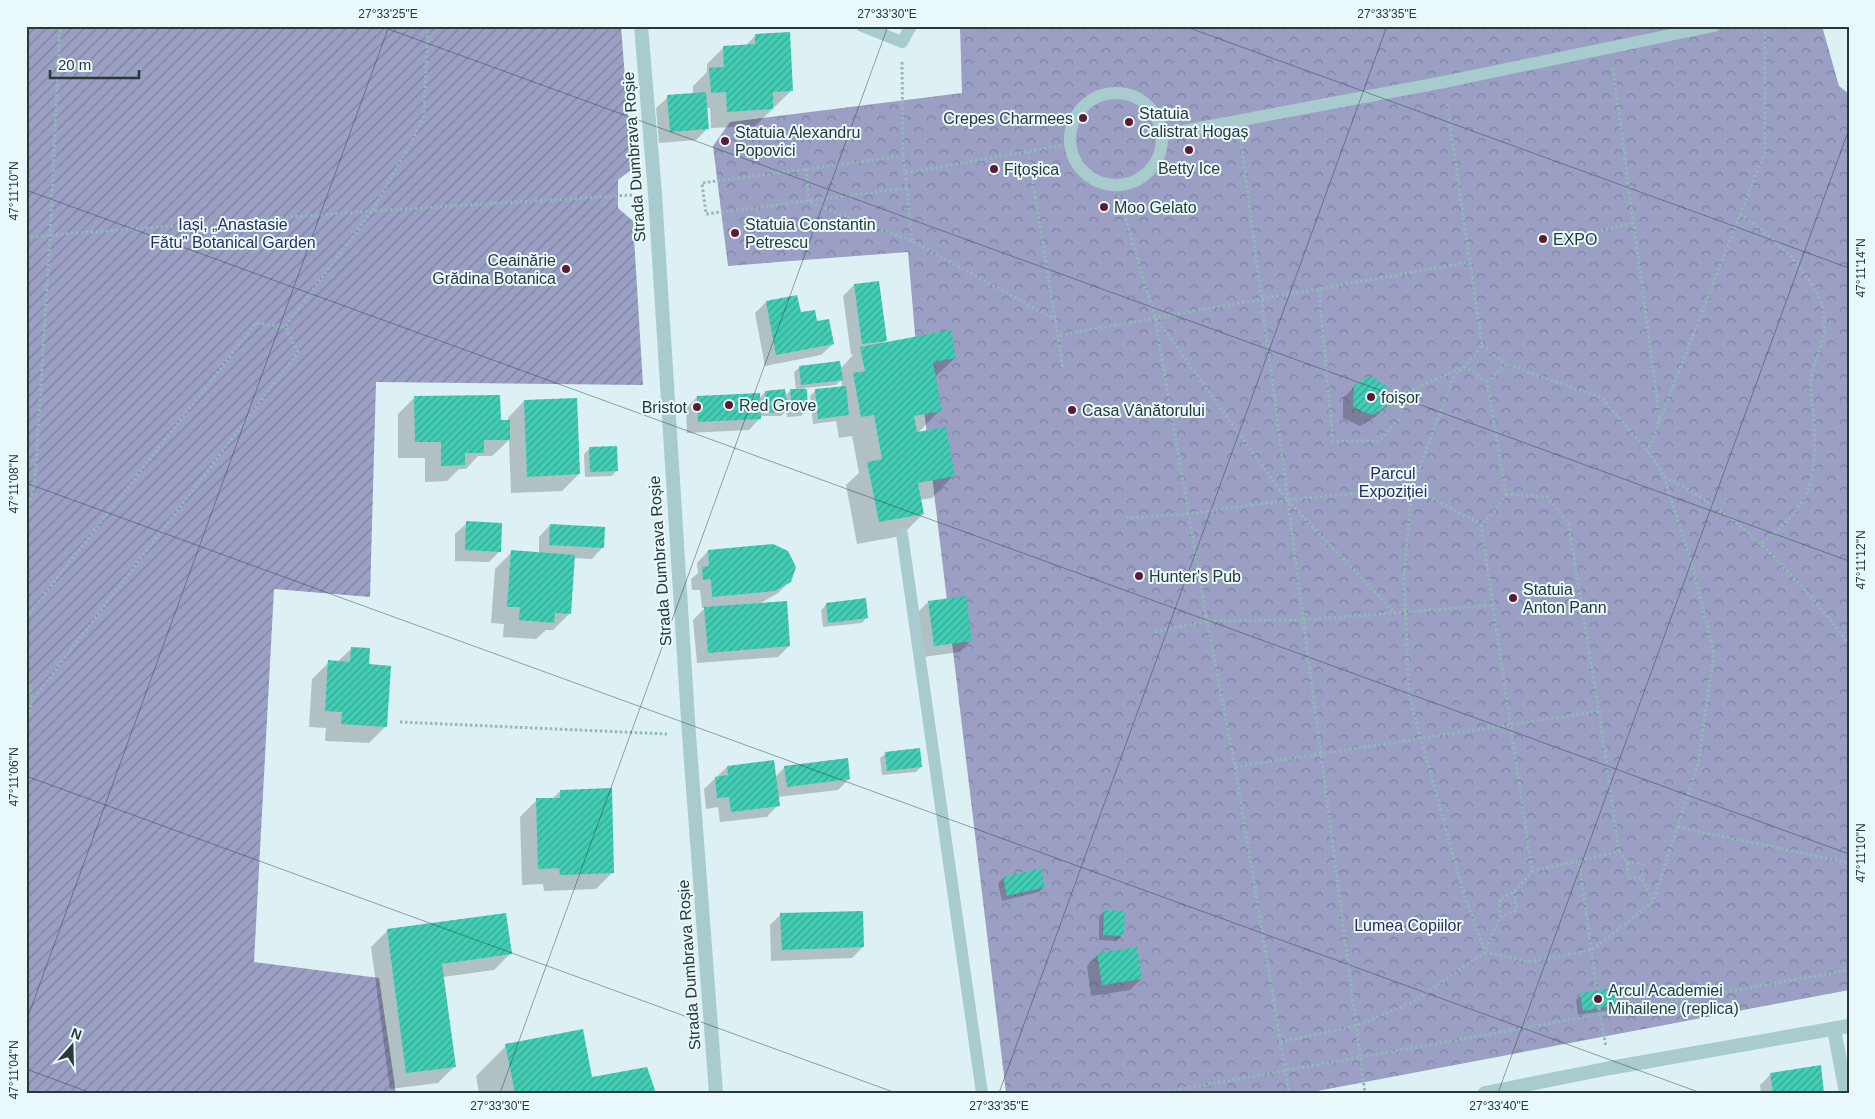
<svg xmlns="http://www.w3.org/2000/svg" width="1875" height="1119" viewBox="0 0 1875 1119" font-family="Helvetica,sans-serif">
  <defs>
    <pattern id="forest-crowns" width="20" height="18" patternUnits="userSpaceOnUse" patternTransform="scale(1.25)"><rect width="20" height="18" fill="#9b9fc4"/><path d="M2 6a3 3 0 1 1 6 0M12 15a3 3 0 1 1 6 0" fill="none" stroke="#7e83a0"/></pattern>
    <pattern id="garden-furrows" width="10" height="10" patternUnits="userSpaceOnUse" patternTransform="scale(1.25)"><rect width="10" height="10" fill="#9b9fc4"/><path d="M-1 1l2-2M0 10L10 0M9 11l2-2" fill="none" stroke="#7e83a0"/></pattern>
    <pattern id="building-hatch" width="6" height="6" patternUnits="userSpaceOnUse" patternTransform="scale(1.25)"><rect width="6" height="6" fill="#42cdb4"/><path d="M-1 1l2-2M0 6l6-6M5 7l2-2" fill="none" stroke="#37a793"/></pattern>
  </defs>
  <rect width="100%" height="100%" fill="#ddf1f4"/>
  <path fill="url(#forest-crowns)" d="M960,26H1822L1839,86L1849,94V990L1307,1093H1006L915,334L908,252L728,266L713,146L730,122L962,93Z"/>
  <path fill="url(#garden-furrows)" d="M26,26H621L632,169L618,180V208L633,221L643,385L376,382L370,597L274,589L254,962L379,978L396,1093H26Z"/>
  <path fill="#0003" d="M755,36L792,90L755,126L711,128L710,108H706L707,129L696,140L659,143L656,108L668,97L693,95V86L707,72V64L724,47L745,46Z
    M854,285L886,340L882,344L955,358L934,378L940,410L918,433L953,476L932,498L920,500L923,514L901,536L857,544L846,485L859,473L852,436L839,438L836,421L813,424L810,396L815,391L839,388L842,385L841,380L836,385L805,388L806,411L801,416L787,417L786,411L781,416H762L749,430L687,433L686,408L697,397L759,399L765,392L785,396L791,390H796L794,372L800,367L840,369L854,354L851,355L843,296Z
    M796,296L800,314L816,323L833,344L821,355L765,366L755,313L766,302Z
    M1355,386L1387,406L1375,417L1360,426L1343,418V398Z
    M414,398L499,421H508V418L524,401L579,474L562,491L511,493L509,440L492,456H478L466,469H459L447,481L425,482V458H398V414Z
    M590,448L617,470L612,476L585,477L584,454Z
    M467,523L500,551L489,562L455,561V534Z
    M550,525L603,547L592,559L573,558L570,613L553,630H546L536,639L503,637L504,624L491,623L495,569L512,552L539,554V537Z
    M773,545L790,581L778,593L757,605L789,646L778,657L697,663L693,620L706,607L702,608L700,590H692L691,579L698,573L697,563L708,551Z
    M928,602L971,640L960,652L923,657L917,613Z
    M826,605L867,617L862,623L823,627L821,610Z
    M352,648L368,666L386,726L369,743L325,741L326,728L309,727L312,679L329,662H337Z
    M886,753L921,767L916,772L882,775L880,758Z
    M727,767L775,777L785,767L849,779L838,790L777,797L778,805L767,817L720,822L718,807L706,809L704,789Z
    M560,791L612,873L596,889L544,891L543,884L522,885L520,817L537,800L552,799Z
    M1003,878L1044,887L1039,892L1002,901L998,883Z
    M1105,911L1122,935L1117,941L1099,940V916Z
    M781,914L863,947L852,958L771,961L770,925Z
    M388,930L510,954L494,970L443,977L455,1066L438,1083L390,1089L371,947Z
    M1098,954L1141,979L1130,990L1091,996L1087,966Z
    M1581,995L1615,1004L1610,1010L1578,1015L1576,1000Z
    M506,1046L591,1079L654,1093H479L476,1076Z
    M1771,1074L1823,1093H1761L1760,1085Z"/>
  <path fill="url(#building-hatch)" d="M790,32L793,91L773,92V109L727,112L726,92L711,93L709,68L724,67L723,46L755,44V34Z
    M706,92L709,129L670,132L667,95Z
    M879,281L887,341L862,344L854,284Z
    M797,295L801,312L815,310L817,321L829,319L834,344L776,355L766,301Z
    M951,330L956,358L933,362L942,411L914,416L917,432L946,427L955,476L918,483L924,514L879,522L867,462L882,459L874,415L861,417L853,373L865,371L860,347Z
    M840,361L843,380L801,385L799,366Z
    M1370,376L1388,387V406L1372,415L1353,407L1354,385Z
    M846,386L849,415L818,419L815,389Z
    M785,389L788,411L767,413L765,391Z
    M790,389H807L808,411L792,412Z
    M760,393L761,419L698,422L697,396Z
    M500,395L501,420H510V440H484V453H465V465L441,466V442H415L414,396Z
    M577,398L580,474L527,477L524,400Z
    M617,446L618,471L590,472L589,447Z
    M466,521L502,523L501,552L465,550Z
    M550,524L605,527L604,548L549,545Z
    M773,544L788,551L796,567L791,582L774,591L712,597L711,579L703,580L702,567L709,566L708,550Z
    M511,550L575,555L571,614L555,613L554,623L519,620L520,607H507Z
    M966,596L972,641L934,646L928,601Z
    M866,598L868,618L828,623L826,603Z
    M787,601L790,646L708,653L704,607Z
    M351,647L370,648L369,664L391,666L387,727L341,724L342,712L325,711L328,660L350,662Z
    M920,748L922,767L887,771L885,752Z
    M848,758L850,779L787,787L784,766Z
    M774,760L780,806L731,812L729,797L717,798L715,777L728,775L727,766Z
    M612,788L614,873L560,875L559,868L538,869L536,798H560V790Z
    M1041,868L1045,887L1007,896L1003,877Z
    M1104,910L1125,911L1124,936L1103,935Z
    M863,911L864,947L782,950L780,913Z
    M506,913L512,954L442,964L456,1067L406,1073L387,929Z
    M1137,947L1142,979L1102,985L1097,953Z
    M1614,988L1616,1005L1583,1011L1580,993Z
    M583,1029L592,1077L647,1067L656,1093H515L505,1044Z
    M1821,1065L1824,1093H1773L1770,1073Z"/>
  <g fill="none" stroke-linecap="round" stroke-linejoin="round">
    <path stroke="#92b8b9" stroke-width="3" stroke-dasharray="2.5 2.5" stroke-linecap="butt" d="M902,62L903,156
      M1613,68L1660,421
      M1447,104L1482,345L1465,366L1487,382
      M1241,141L1365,1093
      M1028,152L1063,369
      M806,169L809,202L912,241L1056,320
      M905,173L907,188L706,214L702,183L903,156L905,173L1070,144
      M1116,185L1155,318L1207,621L1235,767L1289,1093
      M907,188L912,241
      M1740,214C1772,236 1813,272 1823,310C1830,335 1814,357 1811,380C1810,394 1813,407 1814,421C1817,485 1810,505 1760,545
      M1596,232L1633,223
      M26,237L372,211L632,195
      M1319,290L1333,441H1379L1399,419L1410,391L1460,368
      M1156,318L1287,500L1396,614
      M1060,335L1470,262
      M1482,345L1506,364L1487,382L1506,494L1496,510L1481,524L1532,871L1579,861
      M1465,366L1454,376L1412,488L1404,576L1409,695L1463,891L1485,952L1529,962L1592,950L1653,902L1698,764L1714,653L1692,565L1664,477L1657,463L1602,398L1506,364
      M1647,452L1765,152V26
      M1664,477C1739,512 1799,579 1849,644
      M1506,494L1547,497L1568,522L1599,711L1619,851L1579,861L1597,991
      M1126,518L1189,514L1287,500L1412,488L1481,524
      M26,520L35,481L50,236L60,26
      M26,618L256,323L285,327
      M1155,632L1207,621L1303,620L1493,605
      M26,681L30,685L32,701
      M400,722L667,734
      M26,727L32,701L298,352L285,327L372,211L410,145L424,116L428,26
      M1235,767L1599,711
      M1678,827L1849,863
      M1619,851L1627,862L1628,878H1642L1653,902
      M1627,862L1643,864L1642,878
      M1500,917L1517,910L1514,892
      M1599,1008L1606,1047
      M1280,1042L1356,1026L1415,1001L1485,952L1500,917V899L1514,892L1532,871
      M1159,1093L1849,970"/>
    <path stroke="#a8cbcd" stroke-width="12" d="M862,26L902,42L911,26
      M1070 139a46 46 0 1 1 92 0a46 46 0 1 1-92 0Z
      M1162,135L1444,82L1714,26
      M902,534L982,1093"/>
    <path stroke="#a8cbcd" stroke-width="14" d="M641,26L655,194L689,735L716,1093
      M1834,1029L1846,1093
      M1485,1093L1610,1068L1849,1026"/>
  </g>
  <path fill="none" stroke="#283937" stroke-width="1" stroke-opacity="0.45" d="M380,26L1849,561M1184,26L1849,268M26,190L1849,854M26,483L1701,1093M26,776L896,1093M26,1022L389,26M26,1069L91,1093M500,1093L888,26M999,1093L1387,26M1498,1093L1849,129"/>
  <g fill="#5d1b33" stroke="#e9f9fb" stroke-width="2">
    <circle cx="1083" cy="118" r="5"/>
    <circle cx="1129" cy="122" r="5"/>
    <circle cx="725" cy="141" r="5"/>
    <circle cx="1189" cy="150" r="5"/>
    <circle cx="994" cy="169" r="5"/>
    <circle cx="1104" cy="207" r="5"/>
    <circle cx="735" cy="233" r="5"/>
    <circle cx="1543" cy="239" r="5"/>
    <circle cx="566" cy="269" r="5"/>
    <circle cx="1371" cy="397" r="5"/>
    <circle cx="729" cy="405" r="5"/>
    <circle cx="697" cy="407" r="5"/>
    <circle cx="1072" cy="410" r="5"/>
    <circle cx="1139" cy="576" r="5"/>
    <circle cx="1513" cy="598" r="5"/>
    <circle cx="1598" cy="999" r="5"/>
  </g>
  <g text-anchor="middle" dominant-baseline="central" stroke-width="4" stroke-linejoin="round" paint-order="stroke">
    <g font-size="16" fill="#283937" stroke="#e9f9fb" text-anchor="start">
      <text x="1139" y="113">Statuia<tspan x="1139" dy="18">Calistrat Hogaș</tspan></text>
      <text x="1073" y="118" text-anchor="end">Crepes Charmees</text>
      <text x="735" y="132">Statuia Alexandru<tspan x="735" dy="18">Popovici</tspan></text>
      <text x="1189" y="168" text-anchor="middle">Betty Ice</text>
      <text x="1004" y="169">Fițoșica</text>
      <text x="1114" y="207">Moo Gelato</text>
      <text x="745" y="224">Statuia Constantin<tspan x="745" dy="18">Petrescu</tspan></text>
      <text x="1553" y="239">EXPO</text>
      <text x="556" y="260" text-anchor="end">Ceainărie<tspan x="556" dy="18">Grădina Botanica</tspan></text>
      <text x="1381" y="397">foișor</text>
      <text x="739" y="405">Red Grove</text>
      <text x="687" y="407" text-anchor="end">Bristot</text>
      <text x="1082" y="410">Casa Vânătorului</text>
      <text x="1149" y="576">Hunter's Pub</text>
      <text x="1523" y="589">Statuia<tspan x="1523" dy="18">Anton Pann</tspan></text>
      <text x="1608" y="990">Arcul Academiei<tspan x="1608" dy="18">Mihailene (replica)</tspan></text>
    </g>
    <g font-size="16" fill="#283937" stroke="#e9f9fb">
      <text transform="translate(634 157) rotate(-94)">Strada Dumbrava Roșie</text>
      <text transform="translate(660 561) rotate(-94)">Strada Dumbrava Roșie</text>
      <text transform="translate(689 965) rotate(-94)">Strada Dumbrava Roșie</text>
    </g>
    <g font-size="16" fill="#2a2d59" stroke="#e9f9fb">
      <text x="233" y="224">Iași, „Anastasie<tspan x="233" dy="18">Fătu” Botanical Garden</tspan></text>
      <text x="1393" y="473">Parcul<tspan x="1393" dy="18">Expoziției</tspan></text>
      <text x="1408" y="925">Lumea Copiilor</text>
    </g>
  </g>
  <rect width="1875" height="1119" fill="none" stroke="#e9f9fb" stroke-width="55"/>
  <g transform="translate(72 1046) rotate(20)" stroke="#e9f9fb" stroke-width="4" paint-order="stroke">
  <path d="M0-4L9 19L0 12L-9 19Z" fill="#283937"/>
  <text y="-8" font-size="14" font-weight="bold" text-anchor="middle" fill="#283937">N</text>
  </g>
  <path d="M50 70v8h89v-8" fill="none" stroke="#283937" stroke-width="2.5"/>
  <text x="58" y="70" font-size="15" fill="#283937" stroke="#e9f9fb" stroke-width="4" paint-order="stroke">20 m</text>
  <rect x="28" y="28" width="1820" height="1064" fill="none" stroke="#283937" stroke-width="2"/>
  <g font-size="12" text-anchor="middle" fill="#283937">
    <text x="388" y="18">27°33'25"E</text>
    <text x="887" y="18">27°33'30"E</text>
    <text x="1387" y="18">27°33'35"E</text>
    <text transform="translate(14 191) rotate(-90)" y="4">47°11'10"N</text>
    <text transform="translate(1861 268) rotate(-90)" y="4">47°11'14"N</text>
    <text transform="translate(14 484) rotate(-90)" y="4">47°11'08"N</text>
    <text transform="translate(1861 560) rotate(-90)" y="4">47°11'12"N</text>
    <text transform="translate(14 777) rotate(-90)" y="4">47°11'06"N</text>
    <text transform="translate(1861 853) rotate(-90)" y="4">47°11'10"N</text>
    <text transform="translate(14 1070) rotate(-90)" y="4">47°11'04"N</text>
    <text x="500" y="1110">27°33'30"E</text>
    <text x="999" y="1110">27°33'35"E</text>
    <text x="1499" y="1110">27°33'40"E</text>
  </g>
</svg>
